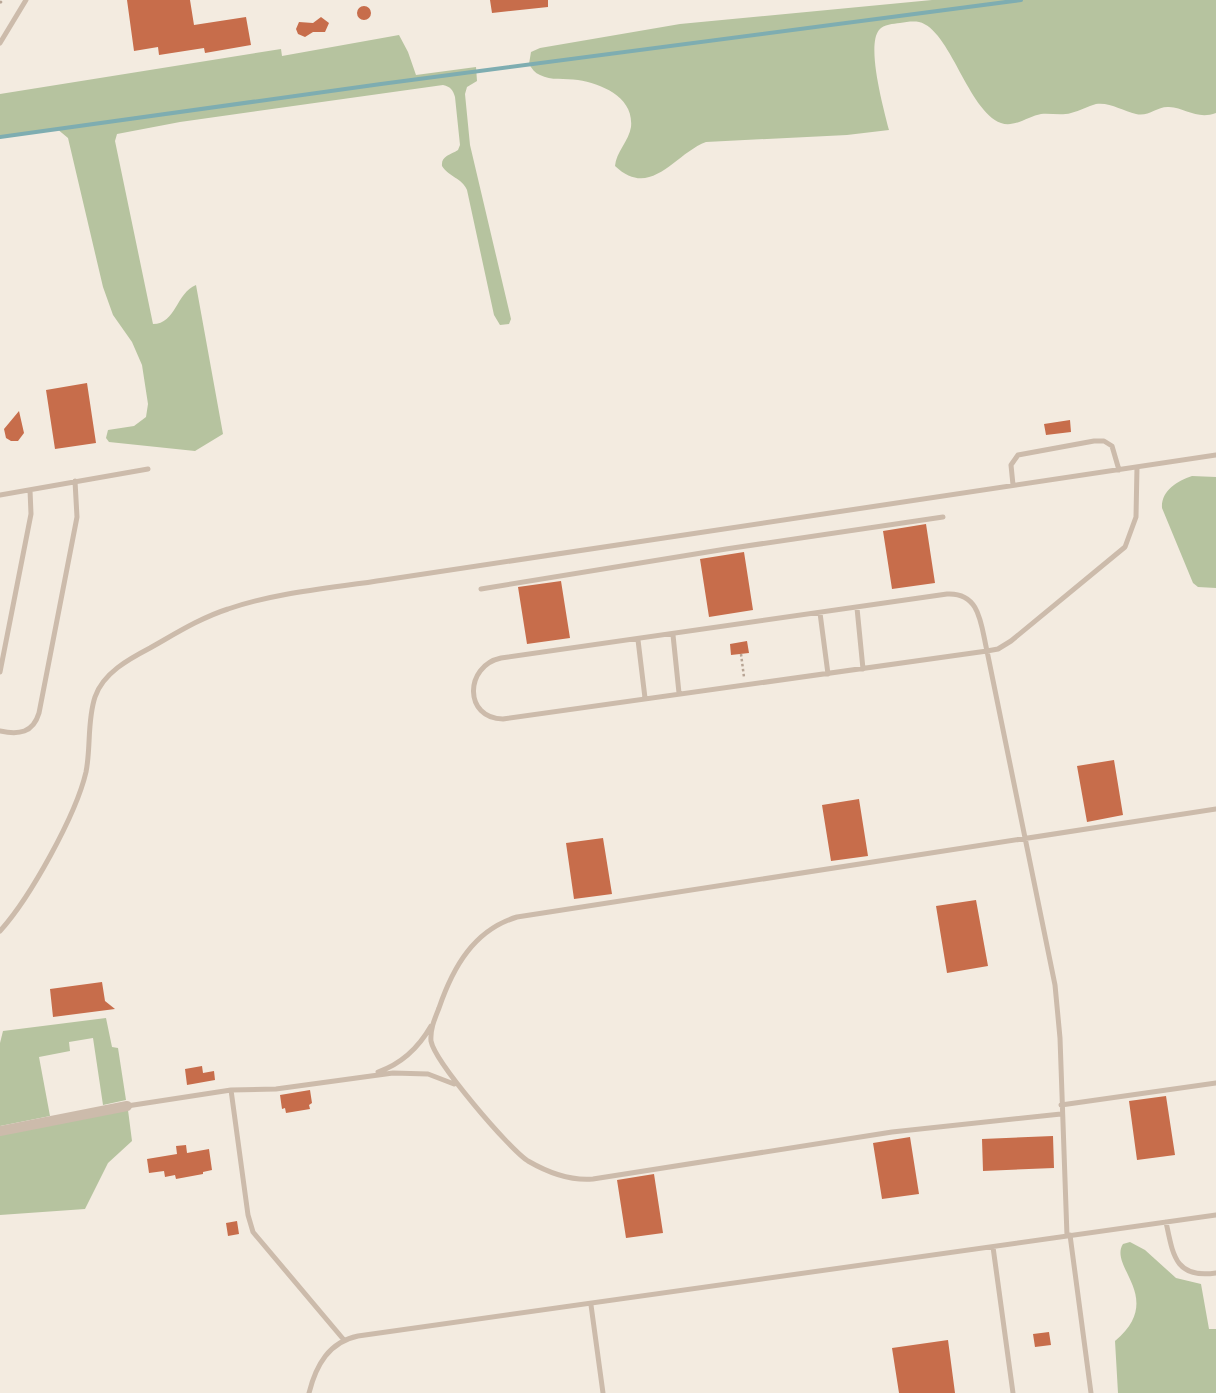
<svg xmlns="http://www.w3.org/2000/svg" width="1216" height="1393" viewBox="0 0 1216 1393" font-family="Jost,sans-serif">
  <rect width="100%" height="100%" fill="#f3ebe0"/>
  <path fill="#b6c39f" d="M932,0H1216V113C1197,120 1186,108 1169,107C1157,106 1149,117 1136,114C1123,111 1110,102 1096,104C1088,106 1080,111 1071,113C1061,116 1051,113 1041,114C1029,116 1014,128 1001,123C968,111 950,29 919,22C913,21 906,22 900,23C893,24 884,24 879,30C866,46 884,110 889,130L847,135L706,142C674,154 651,200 615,166C616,152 629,141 631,127C634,97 602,84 578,80C565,78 551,81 540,75C535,73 532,69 529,64L531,52L540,48L680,24Z
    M399,35L408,52L416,75L476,67L477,81L467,87L465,94L470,145L511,319L509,324L500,325L494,315L467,190C462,178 449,177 442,166C441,156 450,155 458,150L460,145L455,97C453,90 451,87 443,85L180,122L117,134L115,141L153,324C176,324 176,293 196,285L223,434L195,451L109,442L106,438L108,430L134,426L146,417L148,404L142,365L132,342L113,315L103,287L68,138L56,128L0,138V94L281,49L282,56Z
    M1192,476L1216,477V588L1198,587L1193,583L1162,508C1161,491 1177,481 1192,476Z
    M106,1018L112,1047L118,1048L126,1100L103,1105L93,1038L69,1042L70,1051L39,1057L50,1116L0,1126V1043L3,1031Z
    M128,1110L132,1141L108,1163L85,1209L0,1215V1135Z
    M1130,1242L1145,1250L1176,1278L1201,1284L1209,1329H1216V1393H1118L1115,1341C1166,1298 1108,1267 1123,1244Z"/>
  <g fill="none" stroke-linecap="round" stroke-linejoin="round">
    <path stroke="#7eadb1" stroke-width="4" d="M0,137L381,84L1021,0"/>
  </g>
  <path fill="#c76d4b" d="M127,0H190L194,25L246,17L251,45L205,53L204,48L159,55L158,47L134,51Z
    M490,0H548V7L492,13Z
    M357 13a7 7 0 1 1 14 0a7 7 0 1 1-14 0Z
    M321,17L329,23L325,32H313L305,37L298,34L296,29L299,22L313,23Z
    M87,383L96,443L55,449L46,390Z
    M19,411L24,433L18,441H11L6,438L4,429Z
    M1070,420L1071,432L1046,435L1044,424Z
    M926,524L935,583L892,589L883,531Z
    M744,552L753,610L709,617L700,559Z
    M561,581L570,638L527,644L518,587Z
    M747,641L749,653L731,655L730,644Z
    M1114,760L1123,815L1087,822L1077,766Z
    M859,799L868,856L831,861L822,805Z
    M603,838L612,894L574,899L566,843Z
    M976,900L988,966L947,973L936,906Z
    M102,982L105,1001L115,1009L53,1017L50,989Z
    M202,1066L203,1073L214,1071L215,1080L187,1085L185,1069Z
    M310,1090L312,1103L309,1105L310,1109L286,1113L285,1108L282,1109L280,1095Z
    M1166,1096L1175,1155L1137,1160L1129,1101Z
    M1053,1136L1054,1168L983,1171L982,1139Z
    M910,1137L919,1194L882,1199L873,1143Z
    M186,1145L187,1153L209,1149L212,1170L203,1172V1174L176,1179L175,1175L165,1177L164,1171L149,1173L147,1159L177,1154L176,1146Z
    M654,1174L663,1233L626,1238L617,1180Z
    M237,1221L239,1234L228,1236L226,1223Z
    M1049,1332L1051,1345L1035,1347L1033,1334Z
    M948,1340L955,1393H899L892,1348Z"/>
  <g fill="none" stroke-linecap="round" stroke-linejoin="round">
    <path stroke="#b8a595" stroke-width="2.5" stroke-dasharray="2.5 2.5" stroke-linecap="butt" d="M0,3L3,0
      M741,654L744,677"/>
    <path stroke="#ccbbab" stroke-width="5" d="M0,43L26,0
      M1013,485L1011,465L1018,455L1094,441H1104L1112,446L1119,470
      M0,495L148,469
      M481,589L726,549L943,517
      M857,608L863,669
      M820,613L828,674
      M673,635L679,693
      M638,640L645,698
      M0,672L31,514L30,490
      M0,731C19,735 33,733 39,713L77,517L75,481
      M0,931C30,898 76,815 86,772C91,747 87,721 95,697C103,673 129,659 150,648C175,634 200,618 228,609C277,592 333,588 384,580L1216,455
      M378,1072C401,1064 419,1047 431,1026
      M231,1090L248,1215L253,1232L344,1340
      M1061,1105L1216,1083
      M127,1106L231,1090L276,1089L393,1073L428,1074L454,1084
      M1061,1114L892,1132L593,1179C571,1181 547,1172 528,1161C509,1149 435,1062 431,1041C430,1029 435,1018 439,1008C453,967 474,930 517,917L1216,809
      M1166,1222C1173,1255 1175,1279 1216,1273
      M1070,1235L1091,1393
      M1067,1236L1060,1038L1055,985L987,651L503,719C464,719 464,666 501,658L947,594C981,592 981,626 987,651L998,649L1011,641L1125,547L1136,517L1137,467
      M993,1247L1013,1393
      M591,1305L603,1393
      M309,1393C316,1365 329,1342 358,1336L1216,1215"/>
    <path stroke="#ccbbab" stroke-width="10" d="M0,1131L127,1106"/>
  </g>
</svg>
